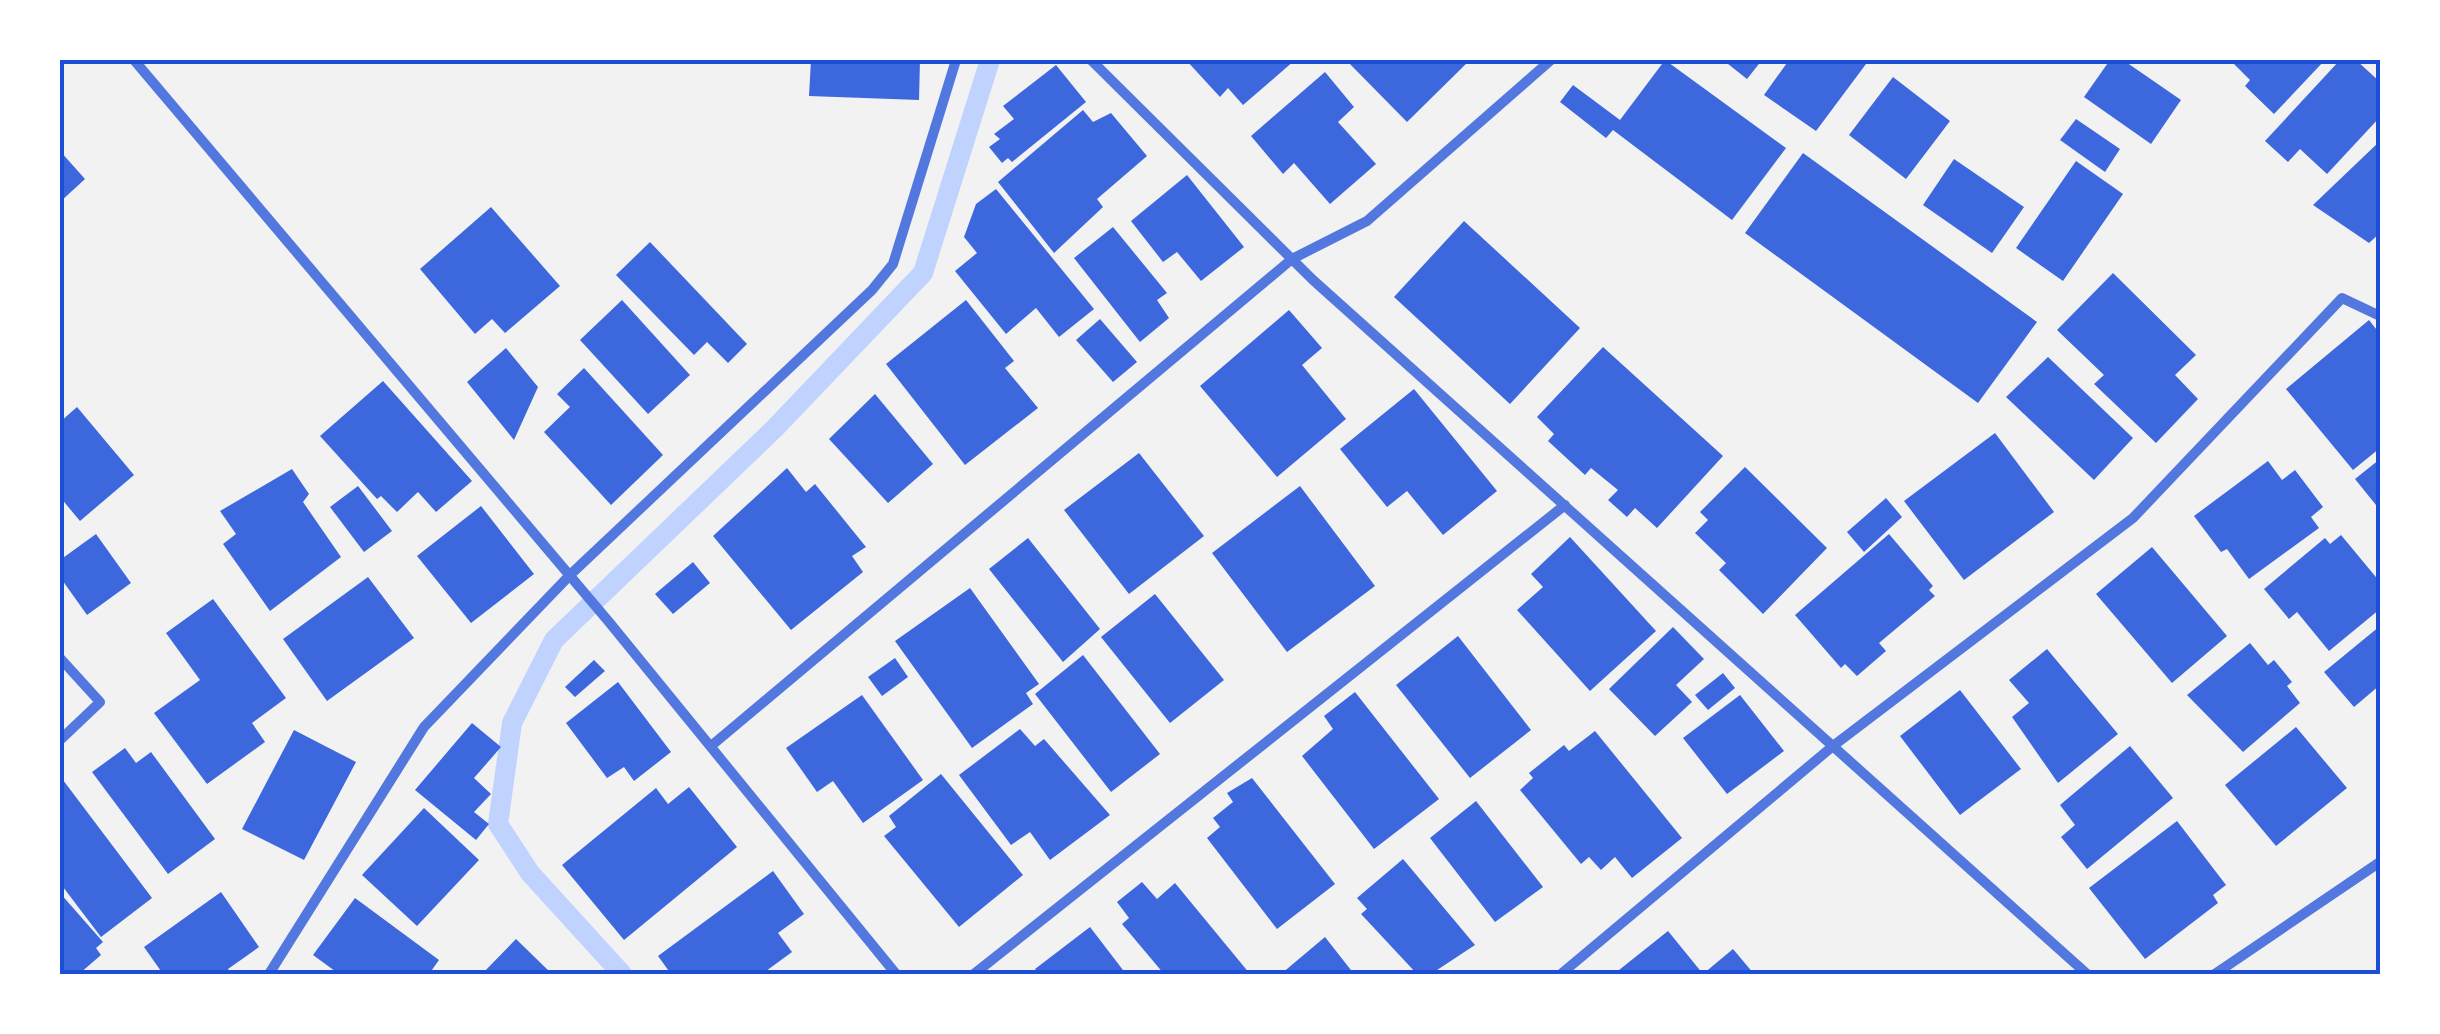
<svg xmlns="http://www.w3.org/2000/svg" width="2440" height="1034" viewBox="0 0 2440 1034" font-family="'Alegreya Sans',sans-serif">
  <rect width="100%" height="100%" fill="#f2f2f2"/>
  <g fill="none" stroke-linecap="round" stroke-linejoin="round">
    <path stroke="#bfd3fe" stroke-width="20" d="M622,974L530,873L498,824L512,723L554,640L775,428L923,273L990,60"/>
  </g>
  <path fill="#3d67dc" d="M811,60H920L919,100L809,96Z
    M1186,60H1295L1243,105L1228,88L1220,97Z
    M1346,60H1470L1407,122Z
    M1665,60L1786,148L1732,220L1613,130L1606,138L1560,102L1573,85L1620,120Z
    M1723,60H1762L1747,79Z
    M1789,60H1869L1816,131L1764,95Z
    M2110,60H2123L2181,100L2151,144L2084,97Z
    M2230,60H2325L2274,114L2245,86L2250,80Z
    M2340,60L2351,64L2356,60L2380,82V117L2327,174L2300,149L2288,162L2265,141Z
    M1056,65L1086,102L1012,162L1008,158L1002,163L989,147L1000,139L994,134L1014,119L1003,106Z
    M1325,72L1354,107L1338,122L1376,164L1330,204L1294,163L1283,174L1251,136Z
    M1893,77L1950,121L1906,179L1849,135Z
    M1083,110L1093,122L1111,113L1147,156L1097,199L1103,207L1054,253L998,182Z
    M2076,119L2120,149L2105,172L2060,140Z
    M2380,141V233L2369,243L2313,205Z
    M60,151L85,179L60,202Z
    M1803,153L2037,322L1978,403L1745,233Z
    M1954,159L2024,207L1992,253L1923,205Z
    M2076,161L2123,194L2063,281L2016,248Z
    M1187,175L1244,247L1201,281L1177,252L1163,262L1131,221Z
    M996,189L1094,309L1059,337L1036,308L1006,334L955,271L977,253L964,237L976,204Z
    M491,207L560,286L505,333L492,319L475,334L420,269Z
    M1464,221L1580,328L1510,404L1394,297Z
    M1113,227L1167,293L1157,300L1169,318L1140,342L1074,258Z
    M650,242L747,344L728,363L707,342L694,355L616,275Z
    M2113,273L2196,355L2175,375L2198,399L2156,443L2094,384L2104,375L2057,330Z
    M622,300L690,375L648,414L580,340Z
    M966,300L1014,361L1005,368L1038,408L965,465L886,364Z
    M1289,310L1322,348L1302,365L1346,419L1277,477L1200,386Z
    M1100,319L1137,362L1113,382L1076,340Z
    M2369,320L2380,334V448L2353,470L2286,389Z
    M1603,347L1723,456L1657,528L1635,508L1627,517L1608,500L1618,490L1591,468L1585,475L1548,441L1554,434L1537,417Z
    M506,348L538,387L514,440L467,382Z
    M2048,357L2133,438L2094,480L2006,397Z
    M584,368L663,455L611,505L544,432L570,407L557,394Z
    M383,381L472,481L436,512L418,492L397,512L381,496L377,499L320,436Z
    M1414,389L1497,491L1443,535L1407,491L1387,507L1340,449Z
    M875,394L933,464L888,503L829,439Z
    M77,407L134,475L80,521L60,497V422Z
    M1995,433L2054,512L1964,580L1904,501Z
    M1139,453L1204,536L1129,594L1064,510Z
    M2380,459V510L2355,479Z
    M2268,461L2282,480L2295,470L2323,507L2311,517L2319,528L2249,579L2227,549L2221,552L2194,516Z
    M1745,467L1827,548L1763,614L1719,570L1726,563L1695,533L1708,520L1700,512Z
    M787,468L806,492L815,484L866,547L852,556L863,572L791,630L713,536Z
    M292,469L309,494L303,502L341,557L270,611L223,544L236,534L220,511Z
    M358,486L392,531L364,552L330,507Z
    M1300,486L1375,586L1287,652L1212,553Z
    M1886,498L1902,517L1864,552L1847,532Z
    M481,506L534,574L471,623L417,556Z
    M96,534L131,583L87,615L60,577V560Z
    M1889,534L1933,586L1929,590L1935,596L1879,643L1886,651L1857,676L1845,664L1841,668L1795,615Z
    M2341,535L2380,582V609L2329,651L2297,612L2289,619L2264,589L2325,538L2330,544Z
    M1570,537L1656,631L1590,691L1517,610L1543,587L1531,574Z
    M1028,538L1100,629L1063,662L989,569Z
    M2152,547L2227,636L2172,683L2096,594Z
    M693,562L710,583L673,614L655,594Z
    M368,577L414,638L327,701L283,639Z
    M970,588L1039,684L1026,693L1033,704L972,748L895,641Z
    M1155,594L1224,680L1170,723L1101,637Z
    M213,599L286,698L252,723L265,742L207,784L154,713L200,680L166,633Z
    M2380,626V685L2354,707L2324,672Z
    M1673,627L1704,659L1676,685L1692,702L1655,736L1609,689Z
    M1458,636L1531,730L1470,778L1396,685Z
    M2250,643L2268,665L2274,660L2292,682L2287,686L2300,703L2243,752L2187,695Z
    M2047,649L2118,734L2058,783L2012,717L2029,703L2009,680Z
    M1083,655L1160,754L1111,792L1035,694Z
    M895,658L908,677L882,696L868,677Z
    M594,660L605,671L575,697L565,687Z
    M1723,673L1735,688L1708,710L1695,695Z
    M618,682L671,752L634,781L624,767L607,778L566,723Z
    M1960,690L2021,769L1960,815L1900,736Z
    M1355,692L1439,799L1374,849L1302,756L1333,729L1324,716Z
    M862,695L923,780L863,823L833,781L817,792L786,748Z
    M1740,695L1784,751L1727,794L1683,738Z
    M472,723L501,747L474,778L491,794L474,812L489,824L476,840L415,790Z
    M2296,727L2347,788L2276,846L2225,785Z
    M1020,729L1035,746L1044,739L1110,815L1050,860L1030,832L1011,845L959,775Z
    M294,730L356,762L304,860L242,829Z
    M1595,731L1682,838L1632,878L1615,857L1601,870L1589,857L1581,864L1520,790L1533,778L1529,773L1564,745L1569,751Z
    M2130,746L2173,798L2087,869L2061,837L2075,825L2060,805Z
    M125,748L136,763L151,752L215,839L168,874L92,772Z
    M941,774L1023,875L959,927L884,836L896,827L889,816Z
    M60,776L152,898L101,937L60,883Z
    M1252,778L1335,884L1277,929L1207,838L1220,827L1213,818L1233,802L1227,793Z
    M689,787L737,847L624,940L562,865L656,788L668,804Z
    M1476,801L1543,887L1495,922L1430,838Z
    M424,808L479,860L417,926L362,875Z
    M2177,821L2226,885L2213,895L2218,903L2145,959L2089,888Z
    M1403,859L1475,945L1431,974H1417L1361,914L1367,909L1357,898Z
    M773,871L804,914L778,933L792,952L762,974H671L658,956Z
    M1142,882L1157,899L1175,883L1250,974H1164L1122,924L1129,918L1117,902Z
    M221,892L259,947L228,969L231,974H163L144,947Z
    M60,893L103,942L96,948L101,955L79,974H60Z
    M355,898L439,960L429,974H339L313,955Z
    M1090,927L1126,974H1039L1035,969Z
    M1668,931L1703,974L1733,949L1754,974H1614Z
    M1325,937L1354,974H1281Z
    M516,939L552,974H482Z"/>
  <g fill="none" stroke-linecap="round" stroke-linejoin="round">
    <path stroke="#5277de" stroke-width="10" d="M134,60L609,622L896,974
      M1091,60L1313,280L2087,974
      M60,658L100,702L60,740
      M711,746L1292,259L1367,221L1551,60
      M269,974L424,727L570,575L872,290L893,264L956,60
      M974,974L1565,505
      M1561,974L1833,746L2133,518L2342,298L2380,316
      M2215,974L2380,862"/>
  </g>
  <rect width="2440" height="1034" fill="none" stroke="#ffffff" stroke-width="125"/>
  <rect x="62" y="62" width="2316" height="910" fill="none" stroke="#1d4ed8" stroke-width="4"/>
</svg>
